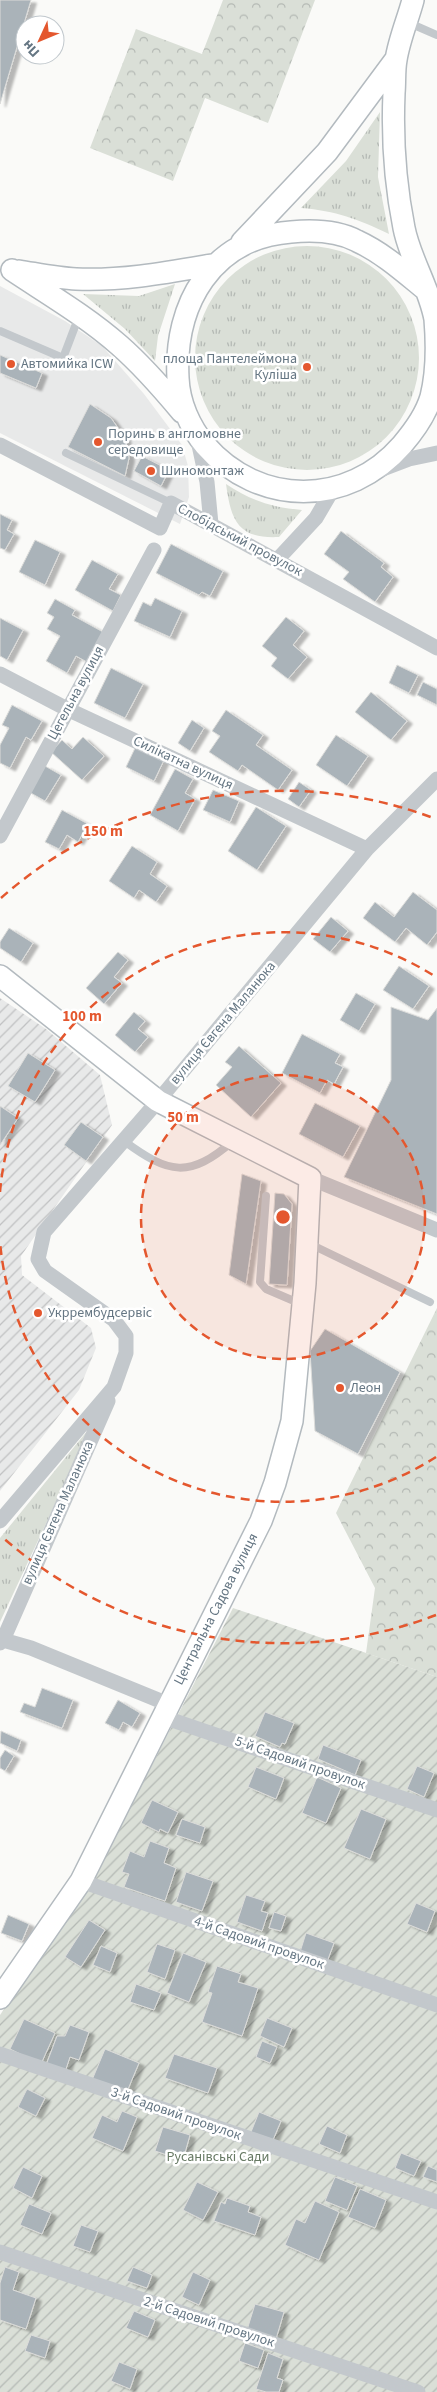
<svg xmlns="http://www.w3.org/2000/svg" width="437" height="2392" viewBox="0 0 437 2392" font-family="'Source Sans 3',sans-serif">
  <defs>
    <pattern id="industrial-furrows" width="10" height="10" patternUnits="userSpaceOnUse" patternTransform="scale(1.25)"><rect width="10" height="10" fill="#e8e9e9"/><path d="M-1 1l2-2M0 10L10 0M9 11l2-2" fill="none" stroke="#c0c1c2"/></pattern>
    <pattern id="grass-tufts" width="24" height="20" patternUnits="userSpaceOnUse" patternTransform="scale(1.25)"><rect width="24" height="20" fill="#dadfd7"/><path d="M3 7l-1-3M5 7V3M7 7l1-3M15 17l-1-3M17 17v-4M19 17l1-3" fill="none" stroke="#b4b9b4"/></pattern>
    <pattern id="forest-crowns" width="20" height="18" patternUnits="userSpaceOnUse" patternTransform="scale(1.25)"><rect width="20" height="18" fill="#dadfd7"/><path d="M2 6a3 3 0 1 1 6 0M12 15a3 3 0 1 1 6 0" fill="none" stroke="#b4b9b4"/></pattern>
    <pattern id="garden-furrows" width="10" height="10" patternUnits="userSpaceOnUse" patternTransform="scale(1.25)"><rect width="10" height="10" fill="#dadfd7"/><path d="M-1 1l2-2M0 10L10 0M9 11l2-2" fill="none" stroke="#b4b9b4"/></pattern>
    <filter id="shadow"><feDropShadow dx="5.5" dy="3" stdDeviation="1" flood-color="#0004"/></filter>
  </defs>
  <rect width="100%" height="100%" fill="#fafaf8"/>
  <path fill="#e8e9e9" d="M0,286L65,321L102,346L144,394L182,445L188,466L189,497L180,524L0,433Z"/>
  <path fill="url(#industrial-furrows)" d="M0,998L46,1029L100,1075L112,1125L21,1256L22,1275L91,1328L96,1348L79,1390L0,1491Z"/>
  <path fill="url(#grass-tufts)" d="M380,112L378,177L389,234C358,219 336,211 301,208L346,161Z
    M195 358a112 112 0 1 1 224 0a112 112 0 1 1-224 0Z
    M175,284L158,336L155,361L125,329L83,294L139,296Z
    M226,484C252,501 271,507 302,510L279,537C238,539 231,521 226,484Z
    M92,1425L0,1622V1538Z"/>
  <path fill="url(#forest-crowns)" d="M223,0H315L268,123L205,98L173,181L90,148L136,29L202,54Z
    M437,1308V1677L366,1653L375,1588L336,1513Z"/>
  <path fill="url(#garden-furrows)" d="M233,1608L437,1677V2392H0V2015L90,1885Z"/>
  <path fill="#aab3b9" stroke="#dcdcda" filter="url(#shadow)" d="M0,0H31L0,104Z
    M0,355L42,373L36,388L0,373Z
    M90,404L111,418L125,438L129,458L125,476L68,447Z
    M142,456L169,470L161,486L134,471Z
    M0,514L12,520L7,530L14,534L5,550L0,548Z
    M341,531L384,563L381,567L393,577L375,602L343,579L349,572L324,554Z
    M35,540L60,552L45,585L19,572Z
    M171,544L223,571L210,596L202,592L199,595L156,573Z
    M92,560L118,574L109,589L121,595L113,611L75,590Z
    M155,598L182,611L170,637L134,621L143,602L151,606Z
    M55,599L75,610L72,615L103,632L87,662L76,656L67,673L46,661L60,636L47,629L54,617L47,613Z
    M286,617L304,631L293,645L307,657L288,679L271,666L277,658L262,646Z
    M0,618L23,630L7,660L0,656Z
    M397,665L418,675L409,693L389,683Z
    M111,668L143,684L125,718L94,703Z
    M423,682L437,689V705L417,695Z
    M371,692L407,721L391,740L355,712Z
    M12,705L42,721L31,740L26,737L10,768L0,763V745L9,728L2,725Z
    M226,710L263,735L256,745L292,770L278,790L242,765L238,771L209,752L220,736L212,731Z
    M192,720L204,728L190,751L178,743Z
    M336,735L368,756L347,786L316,765Z
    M83,737L104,756L82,780L51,752L62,740L72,749Z
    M136,746L164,760L154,781L126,767Z
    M45,766L61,775L45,801L29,792Z
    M175,769L193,779L185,793L195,799L178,831L150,815Z
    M299,782L311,790L299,807L288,799Z
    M213,790L239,801L230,822L203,810Z
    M256,807L286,826L257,870L228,851Z
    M62,810L88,824L78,842L67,835L59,849L45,842Z
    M132,846L157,862L150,874L167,886L156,902L139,890L134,898L109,881Z
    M413,892L437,910V932L427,945L406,928L395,942L363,918L375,902L394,917Z
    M331,917L348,931L330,952L313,939Z
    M9,928L33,943L21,962L0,948V942Z
    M118,952L128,960L114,977L122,983L104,1004L86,988Z
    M399,966L429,986L413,1009L383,990Z
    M356,993L375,1004L359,1031L340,1020Z
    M391,1007L428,1020L437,1008V1214L344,1177L391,1080Z
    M134,1012L145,1021L138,1029L148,1037L135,1052L115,1035Z
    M302,1034L340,1054L335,1063L343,1067L334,1084L327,1080L320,1093L282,1073Z
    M239,1046L281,1083L251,1117L216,1085L232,1067L225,1062Z
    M28,1053L55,1070L35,1102L8,1086Z
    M315,1103L360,1126L343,1157L299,1134Z
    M0,1106L18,1118L0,1145Z
    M81,1122L103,1137L86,1161L64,1145Z
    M242,1174L261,1181L246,1284L229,1275Z
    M275,1193L284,1194L292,1204L287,1285L269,1284Z
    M325,1329L400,1372L358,1454L315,1431L310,1351Z
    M42,1688L73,1700L62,1728L20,1712L24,1703L35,1707Z
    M118,1700L140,1713L132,1727L123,1722L119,1730L105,1723Z
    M265,1712L294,1723L285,1744L282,1743L280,1747L255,1736Z
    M1,1731L21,1740L17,1751L0,1743Z
    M323,1745L361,1760L355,1775L318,1759Z
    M5,1750L14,1756L5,1771L0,1768V1758Z
    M417,1766L434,1773L424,1797L407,1789Z
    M256,1767L284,1778L276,1799L248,1787Z
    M317,1777L341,1788L326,1823L302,1813Z
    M152,1800L178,1812L168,1833L160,1829L159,1832L141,1823Z
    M361,1809L386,1819L370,1859L344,1848Z
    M182,1819L205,1827L200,1843L176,1835Z
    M150,1841L169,1848L164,1863L176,1868L165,1901L124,1887L129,1874L122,1872L130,1851L144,1857Z
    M186,1872L213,1881L202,1911L176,1902Z
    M246,1895L265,1901L261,1911L268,1913L262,1931L237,1922Z
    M416,1903L435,1911L427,1932L407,1924Z
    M274,1912L286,1916L281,1931L269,1928Z
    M8,1915L29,1924L22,1941L1,1933Z
    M89,1920L105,1930L81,1967L65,1957Z
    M306,1933L334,1943L327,1962L300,1952Z
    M157,1944L175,1950L165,1979L147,1972Z
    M101,1946L117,1953L110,1972L93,1965Z
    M183,1953L206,1962L189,2002L167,1993Z
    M217,1966L241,1974L238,1982L258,1988L242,2036L202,2022L212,1993L208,1992Z
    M136,1984L161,1993L154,2010L130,2002Z
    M267,2018L292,2028L284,2047L260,2036Z
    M24,2019L55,2033L41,2064L10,2049Z
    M70,2025L89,2032L79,2060L70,2057L65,2072L46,2065L57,2036H65Z
    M262,2041L277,2047L270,2063L256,2057Z
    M105,2049L139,2063L126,2094L92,2080Z
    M174,2054L217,2068L208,2093L165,2078Z
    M27,2089L45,2098L36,2116L18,2107Z
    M122,2111L137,2117L123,2151L92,2138L102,2115L117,2122Z
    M259,2112L281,2121L273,2140L251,2132Z
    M327,2126L347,2135L340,2153L319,2144Z
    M163,2127L190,2135L183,2160L155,2151Z
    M401,2153L421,2161L414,2176L395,2168Z
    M428,2166L437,2170V2182L423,2177Z
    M23,2167L42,2176L32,2198L13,2188Z
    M335,2177L357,2186L347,2210L325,2201Z
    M197,2182L218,2192L203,2220L183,2210Z
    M360,2189L386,2200L375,2228L348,2217Z
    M227,2198L250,2206L248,2212L261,2217L255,2235L214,2221L221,2202L225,2204Z
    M315,2201L339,2212L319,2260L285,2245L296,2219L305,2223Z
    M29,2204L51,2213L42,2234L20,2225Z
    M81,2225L98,2231L90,2252L73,2246Z
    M5,2267L19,2272L13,2290L36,2298L26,2329L0,2320V2283Z
    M133,2267L152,2275L147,2288L127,2281Z
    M193,2272L210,2280L199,2305L182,2297Z
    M255,2304L284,2312L276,2339L247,2330Z
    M134,2311L155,2320L148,2337L126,2328Z
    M31,2335L50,2341L45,2358L25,2351Z
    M245,2343L264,2350L258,2368L239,2361Z
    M268,2353L283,2359L277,2378L283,2380L279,2392H266L256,2389Z
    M119,2362L137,2369L130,2389L111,2381Z"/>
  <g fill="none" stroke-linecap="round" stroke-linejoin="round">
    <defs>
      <path id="secondary" d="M413,0C408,19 399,40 396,60C394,70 395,82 394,93C392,139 395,183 404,228C410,259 429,287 435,319C437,343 437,373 431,397C426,414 414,431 402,445C348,507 259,507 205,445C190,427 179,403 178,378C174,304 212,238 291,232C312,230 338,231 357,241C383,253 404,272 426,290
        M242,242L327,152L396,59
        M12,270C48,294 86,316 119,345C142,365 162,388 182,412
        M19,271C38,274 57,278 76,279C124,281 170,272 217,264
        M0,976L158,1101L310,1178L305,1283L292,1421L275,1483L261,1521L81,1881L0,1998"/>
    </defs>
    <use href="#secondary" stroke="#b3babf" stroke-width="24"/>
    <path stroke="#c3c8cc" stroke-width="8" d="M407,22L437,35
      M0,331L63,358L79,316
      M66,453L171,503
      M124,1141C169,1174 189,1179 233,1141
      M266,1196L260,1282L266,1289L301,1304
      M310,1244L430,1302"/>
    <path stroke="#c3c8cc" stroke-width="15" d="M197,436L207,482L211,524
      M0,445L160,528L171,503L437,648
      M380,470L409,459L437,453
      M277,560L316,518L333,489
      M0,674L67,709L367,849
      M0,836L154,550
      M310,1178L437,1230
      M0,1521L114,1387L126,1353V1336L114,1320L45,1271L38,1259L44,1232L158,1101L367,849L437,779
      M3,1640L108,1401
      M0,1643L3,1640L31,1648L168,1704
      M163,1717L437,1810
      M81,1881L437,2005
      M0,2054L437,2202
      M0,2252L418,2392"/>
    <use href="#secondary" stroke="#fff" stroke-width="21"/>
  </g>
  <circle cx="283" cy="1217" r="142" fill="#e4572e" fill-opacity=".12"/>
  <g fill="none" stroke="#e4572e" stroke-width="2.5" stroke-dasharray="9 6">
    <circle cx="283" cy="1217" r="142"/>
    <path d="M436 1457A284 284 0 0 1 0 1242M0 1192A284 284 0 0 1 436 977"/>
    <path d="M436 1615A426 426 0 0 1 1 1536M1 898A426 426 0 0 1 436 819"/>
  </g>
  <g fill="#e4572e" stroke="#fff" stroke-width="2">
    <circle cx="11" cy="364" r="5"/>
    <circle cx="307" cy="367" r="5"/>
    <circle cx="98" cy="442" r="5"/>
    <circle cx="151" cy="471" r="5"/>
    <circle cx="38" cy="1313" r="5"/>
    <circle cx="340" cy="1388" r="5"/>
  </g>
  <g text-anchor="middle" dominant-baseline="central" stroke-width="5" stroke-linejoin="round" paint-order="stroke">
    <g font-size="14" fill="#657683" stroke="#fff" text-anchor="start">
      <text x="297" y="359" text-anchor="end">площа Пантелеймона<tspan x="297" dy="16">Куліша</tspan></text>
      <text x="21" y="364">Автомийка ICW</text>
      <text x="108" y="434">Поринь в англомовне<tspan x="108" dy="16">середовище</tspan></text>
      <text x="161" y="471">Шиномонтаж</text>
      <text x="48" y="1313">Укррембудсервіс</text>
      <text x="350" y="1388">Леон</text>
    </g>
    <g font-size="14" fill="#657683" stroke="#fff">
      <text transform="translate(240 540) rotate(28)">Слобідський провулок</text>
      <text transform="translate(76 693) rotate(-62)">Цегельна вулиця</text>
      <text transform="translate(183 763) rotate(25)">Силікатна вулиця</text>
      <text transform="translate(223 1023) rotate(-50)">вулиця Євгена Маланюка</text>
      <text transform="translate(58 1513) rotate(-66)">вулиця Євгена Маланюка</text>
      <text transform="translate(216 1609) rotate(-63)">Центральна Садова вулиця</text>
      <text transform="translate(300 1763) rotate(19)">5-й Садовий провулок</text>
      <text transform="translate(259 1943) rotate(19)">4-й Садовий провулок</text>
      <text transform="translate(176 2114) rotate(19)">3-й Садовий провулок</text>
      <text transform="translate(209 2322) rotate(18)">2-й Садовий провулок</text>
    </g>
    <g font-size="14" fill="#687a64" stroke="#fff">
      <text x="218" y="2157">Русанівські Сади</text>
    </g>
  </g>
  <circle cx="283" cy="1217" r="8" fill="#e4572e" stroke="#fff" stroke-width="2.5"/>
  <g font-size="15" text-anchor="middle" font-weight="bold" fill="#e4572e" stroke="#fff" stroke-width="5" stroke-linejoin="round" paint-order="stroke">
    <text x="103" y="836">150 m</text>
    <text x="82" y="1021">100 m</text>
    <text x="183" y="1122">50 m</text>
  </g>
  <g transform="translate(40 40) rotate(226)"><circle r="24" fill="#ffffff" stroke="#c1c8cd"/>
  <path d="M0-4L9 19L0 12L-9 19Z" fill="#e4572e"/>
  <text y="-8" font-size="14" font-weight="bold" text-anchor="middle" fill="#657683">Пн</text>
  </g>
</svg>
